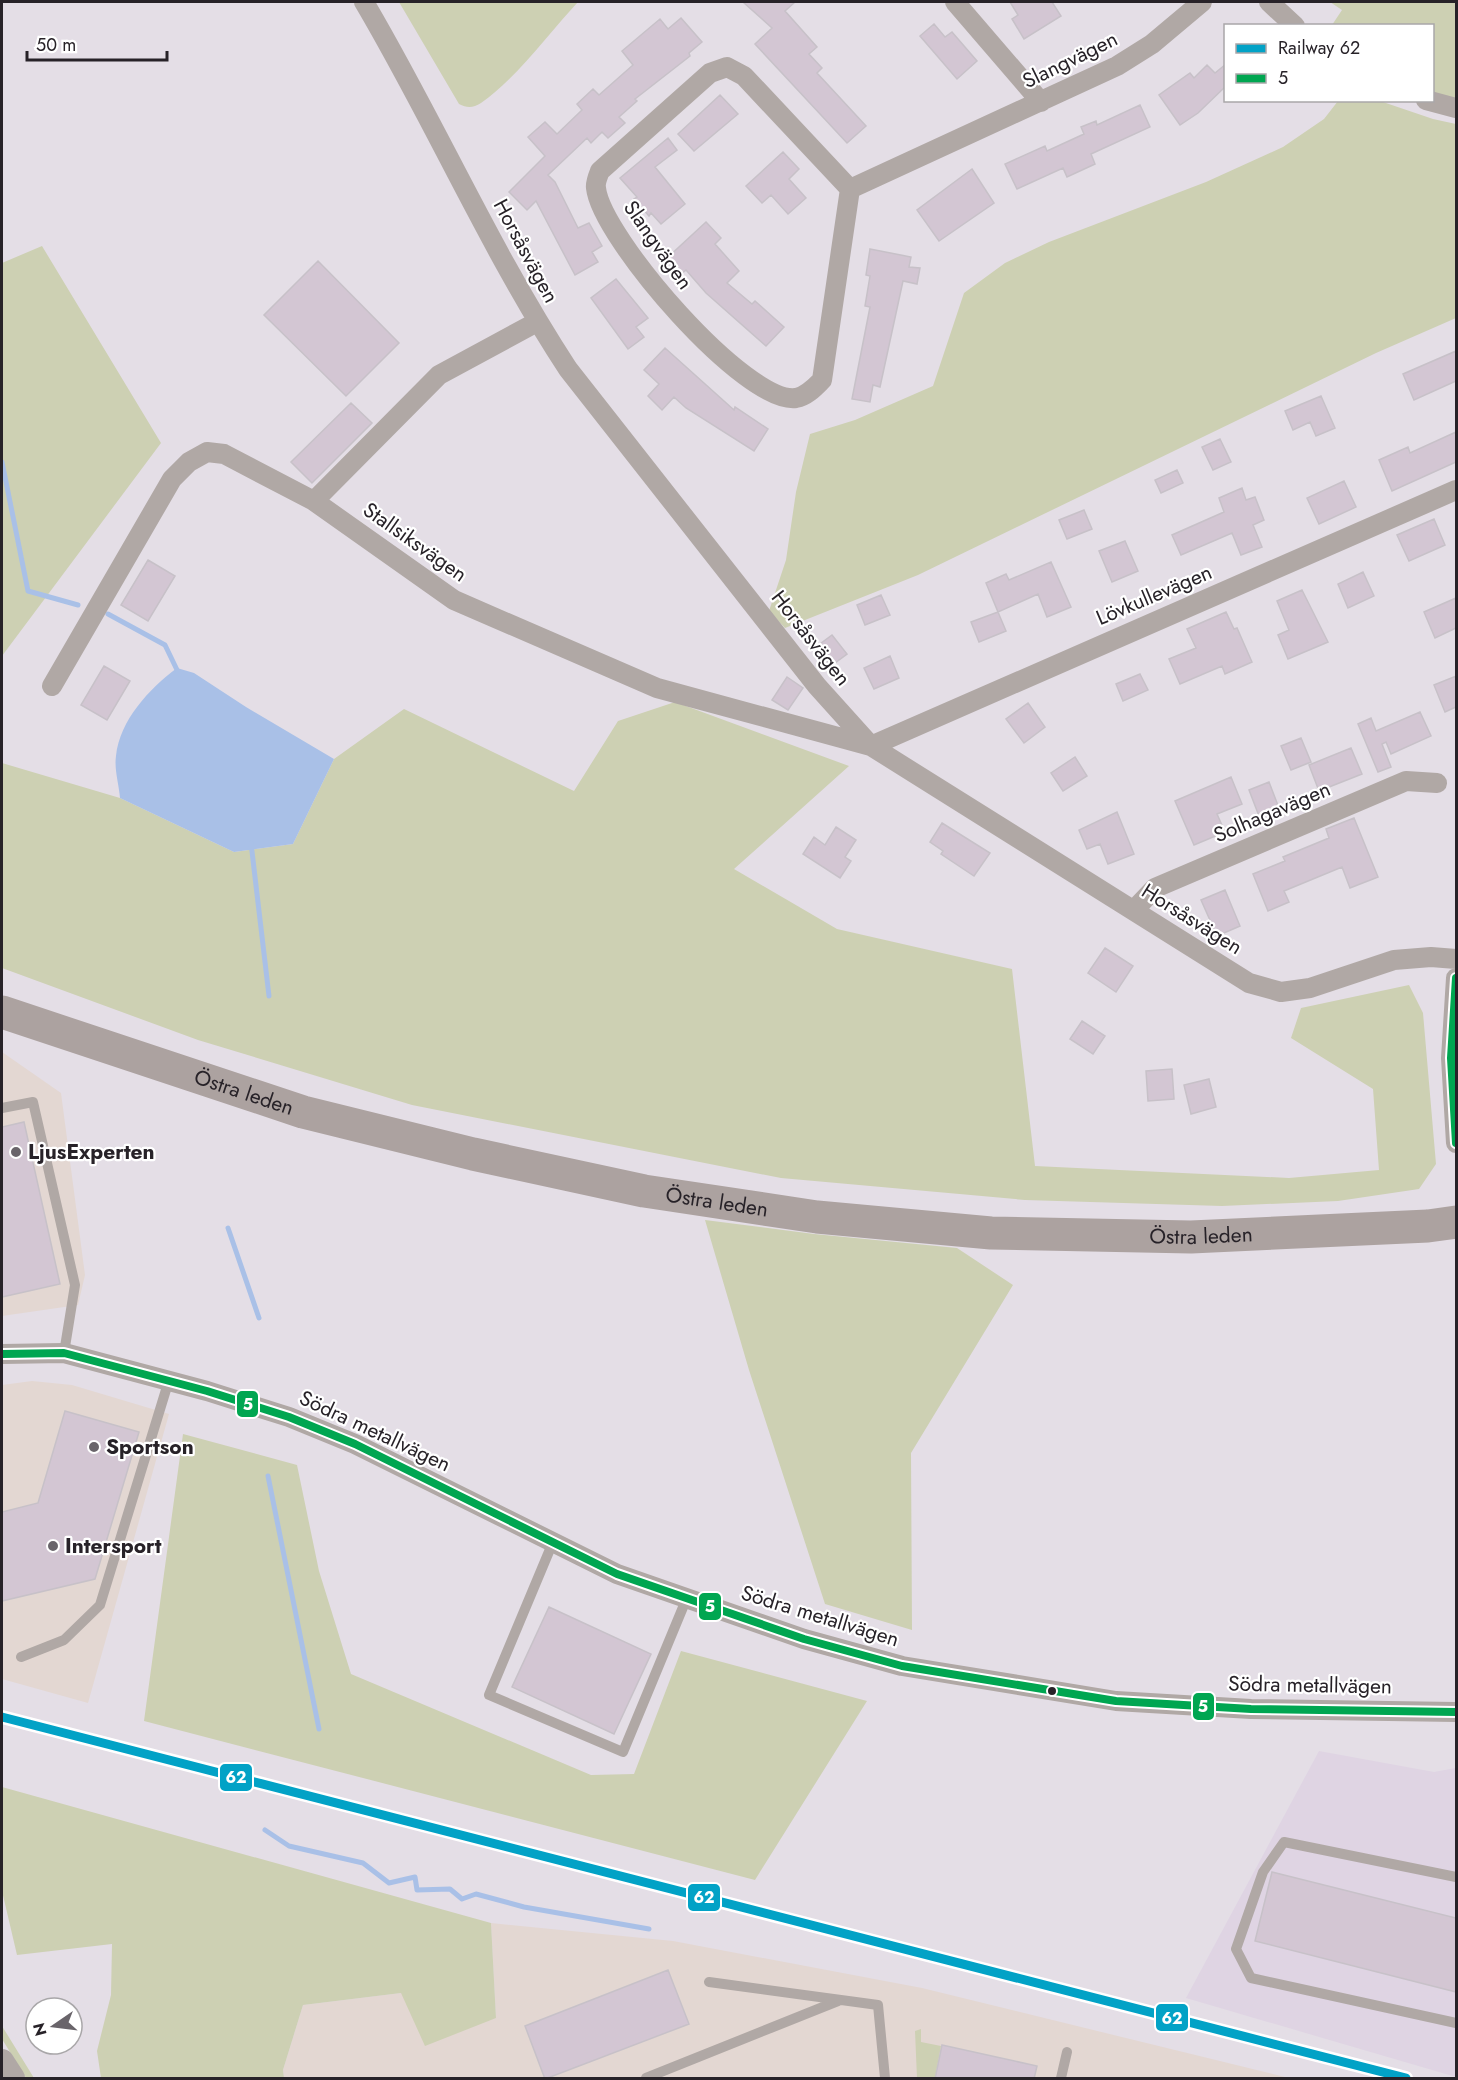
<svg xmlns="http://www.w3.org/2000/svg" width="1458" height="2080" viewBox="0 0 1458 2080" font-family="Jost,sans-serif">
  <rect width="100%" height="100%" fill="#e4dee6"/>
  <path fill="#e3d7d2" d="M2,1052L61,1093L85,1275L78,1305L2,1316Z
    M32,1381L72,1385L169,1414L88,1703L2,1679V1385Z
    M491,1923L673,1941L922,1988L1289,2078H284L283,2070L303,2005L401,1993L496,2018Z"/>
  <path fill="#dfd4e3" d="M1319,1751L1434,1772L1456,1768V2077L1186,1998Z"/>
  <path fill="#cdd0b3" d="M399,2H578C550,32 514,81 481,103C473,108 467,108 459,104Z
    M1330,2H1456V99L1433,92L1432,26L1332,25L1342,10Z
    M1338,101H1380L1433,119L1456,124V318L1376,353L918,575L785,628L769,611L786,560L796,492L810,434L855,420L933,386L964,293L1005,263L1049,242L1206,182L1283,147L1324,119Z
    M42,246L161,443L2,656V263Z
    M675,702L849,766L734,869L837,929L1012,969L1035,1166L1289,1178L1379,1170L1373,1089L1291,1038L1301,1008L1409,985L1423,1013L1436,1164L1419,1189L1338,1201L1222,1206L1025,1200L781,1178L412,1105L198,1040L2,968V763L120,798L234,852L293,844L334,759L404,709L574,791L618,721Z
    M705,1220L814,1234L957,1248L1013,1285L911,1453L912,1630L825,1604L749,1370Z
    M183,1434L297,1465L319,1571L351,1674L591,1775L634,1774L681,1651L867,1701L755,1880L144,1721Z
    M2,1787L491,1923L496,2018L425,2046L401,1993L303,2005L283,2070L284,2078H101L97,2051L111,1995L112,1944L17,1955L2,1891Z
    M2,2026L34,2078H26L2,2039Z
    M921,2029V2042L941,2046L935,2078H917L915,2031Z"/>
  <path fill="#a9c0e7" d="M177,668L194,673L246,707L334,759L293,844L234,852L120,798C119,785 114,769 116,756C120,720 149,689 177,668Z"/>
  <g fill="none" stroke-linecap="round" stroke-linejoin="round">
    <path stroke="#a9c0e7" stroke-width="5" d="M2,462L28,591L78,605
      M108,614L165,645L179,674
      M251,843L269,996
      M228,1228L259,1318
      M268,1476L319,1729
      M265,1830L289,1846L363,1863L389,1883L415,1877L417,1890L450,1889L462,1899L476,1894L524,1907L649,1929"/>
  </g>
  <path fill="#d3c6d3" stroke="#c7c1c8" stroke-width="1.5" d="M743,2H795L785,11L817,47L809,54L822,68L817,73L866,126L847,143L755,44L772,28Z
    M1010,2H1052L1061,16L1024,39L1012,19L1018,15Z
    M681,18L702,42L689,53L690,56L635,99L637,101L619,117L625,123L608,138L602,132L591,143L587,138L548,175L555,182L578,228L589,223L602,246L592,252L598,262L575,275L536,201L527,210L509,192L545,156L528,137L545,122L557,134L582,110L577,104L593,89L599,95L633,65L622,51L660,19L668,29Z
    M934,24L945,37L952,32L977,61L957,79L920,36Z
    M1226,64V86L1198,113L1180,125L1159,95L1190,73L1194,78L1207,65L1215,73Z
    M720,95L738,114L694,151L678,134Z
    M1140,105L1150,127L1091,154L1095,164L1067,177L1063,168L1017,189L1005,164L1045,146L1047,151L1084,134L1081,127L1096,121L1097,125Z
    M668,138L677,150L655,167L685,204L661,224L651,213L649,216L634,199L637,197L620,178Z
    M783,152L799,169L789,179L806,198L788,214L771,195L762,203L746,186Z
    M972,169L994,203L939,241L917,210Z
    M706,222L721,238L715,244L739,271L727,283L752,304L755,301L784,327L766,346L706,293L686,270L680,275L666,259Z
    M870,249L911,257L909,267L920,268L917,284L903,281L880,387L873,385L870,402L852,399L870,307L865,306L870,276L866,275Z
    M318,261L399,343L346,396L264,315Z
    M616,279L648,318L636,327L644,337L628,349L591,298Z
    M665,348L734,410L735,407L768,429L754,451L686,408L674,397L662,410L648,396L659,384L644,370Z
    M1456,351V381L1414,400L1403,374Z
    M1321,396L1335,428L1316,436L1310,422L1293,430L1285,411Z
    M351,403L372,423L312,483L291,462Z
    M1456,432V462L1392,491L1379,460L1408,447L1410,453Z
    M1220,439L1231,462L1213,470L1202,447Z
    M1177,470L1183,483L1161,493L1155,480Z
    M1344,481L1356,507L1319,524L1307,498Z
    M1242,488L1246,500L1255,497L1264,520L1253,525L1262,547L1241,555L1232,533L1181,555L1172,535L1224,512L1219,498Z
    M1084,510L1092,529L1067,539L1059,520Z
    M1434,519L1445,545L1409,561L1397,535Z
    M1125,541L1138,571L1112,582L1099,551Z
    M148,560L175,576L148,621L121,605Z
    M1051,562L1071,607L1047,617L1038,594L998,612L986,583L1006,574L1009,580Z
    M1363,572L1374,596L1348,608L1338,584Z
    M1302,590L1328,642L1288,659L1278,635L1289,630L1277,601Z
    M881,595L890,615L865,625L857,605Z
    M1456,598V628L1435,638L1424,612Z
    M998,612L1006,631L979,642L971,622Z
    M1226,612L1234,629L1237,628L1252,662L1225,674L1222,666L1180,684L1169,659L1196,648L1187,629Z
    M832,635L847,654L831,666L816,647Z
    M890,656L899,678L874,689L864,668Z
    M104,666L130,681L107,720L81,705Z
    M1140,674L1148,690L1123,701L1116,684Z
    M1456,676V707L1445,712L1434,685Z
    M787,677L803,688L788,710L772,700Z
    M1028,703L1045,727L1024,743L1006,719Z
    M1420,712L1431,736L1391,754L1386,742L1382,744L1391,767L1378,772L1358,724L1371,718L1376,731Z
    M1301,738L1311,762L1291,770L1281,746Z
    M1351,748L1362,774L1319,791L1309,765Z
    M1075,757L1087,776L1063,791L1051,773Z
    M1231,777L1242,804L1217,814L1225,832L1194,845L1175,801Z
    M1269,782L1279,808L1259,816L1249,790Z
    M1117,812L1134,854L1108,864L1100,844L1087,849L1079,830Z
    M1354,818L1378,877L1350,888L1342,867L1284,891L1289,902L1268,911L1253,874L1285,861L1283,857L1329,838L1326,829Z
    M942,823L990,853L974,876L941,854L943,851L930,842Z
    M836,827L856,840L845,857L851,861L840,878L803,854L814,837L825,845Z
    M1225,890L1240,926L1217,936L1201,900Z
    M1105,948L1133,966L1116,992L1088,973Z
    M1082,1021L1105,1036L1093,1054L1070,1039Z
    M1172,1069L1174,1099L1148,1101L1146,1071Z
    M1209,1079L1216,1107L1191,1114L1184,1085Z
    M24,1122L60,1284L2,1297V1127Z
    M65,1411L139,1432L95,1579L2,1601V1512L38,1503Z
    M549,1607L651,1654L614,1734L512,1687Z
    M1272,1872L1456,1918V1992L1255,1941Z
    M668,1970L689,2024L545,2079L525,2026Z
    M942,2045L1037,2066L1034,2079H935Z"/>
  <g fill="none" stroke-linecap="round" stroke-linejoin="round">
    <path stroke="#b0a8a5" stroke-width="10" d="M2,1108L33,1102L75,1285L64,1353
      M553,1542L489,1695L623,1752L686,1600
      M21,1657L64,1640L100,1605L169,1380
      M1456,1877L1284,1842L1263,1872L1236,1949L1251,1978L1456,2023
      M709,1982L878,2005L885,2078
      M646,2078L838,2001
      M1061,2078L1067,2052"/>
    <path stroke="#b0a8a5" stroke-width="20" d="M364,2C435,122 491,252 568,369L817,686L871,746L1249,983L1281,992L1310,988L1394,960L1431,957L1456,959
      M955,2L1041,102
      M1269,2L1295,26
      M727,67L744,76L850,189L822,380C815,387 807,396 796,398C746,405 601,237 596,188C595,183 598,176 600,171L710,73Z
      M1426,100L1456,108
      M850,189L1117,66L1152,44L1202,2
      M314,501L439,375L537,322
      M52,686L172,479L189,462L207,452L224,454L314,501L454,600L657,688L871,746L1456,490
      M1134,910L1155,888L1406,781L1437,783
      M1456,978L1451,1058L1456,1143
      M2,1354L64,1353L207,1391L289,1417L355,1444L617,1574L804,1639L902,1666L1116,1701L1251,1709L1456,1712"/>
    <path stroke="#b0a8a5" stroke-width="24" d="M2,2061L13,2078"/>
    <path stroke="#aca2a0" stroke-width="33" id="s1" d="M2,1012L303,1112L473,1154L644,1191L817,1217L991,1233L1191,1237L1428,1226L1456,1222"/>
    <defs>
      <path id="bus-1" d="M1456,978L1451,1058L1456,1143
        M2,1354L64,1353L207,1391L289,1417L355,1444L617,1574L804,1639L902,1666L1116,1701L1251,1709L1456,1712"/>
    </defs>
    <use href="#bus-1" stroke="#fff" stroke-width="12"/>
    <use href="#bus-1" stroke="#00a651" stroke-width="8"/>
    <defs>
      <path id="rail-1" d="M2,1717L1406,2078"/>
    </defs>
    <use href="#rail-1" stroke="#fff" stroke-width="14"/>
    <use href="#rail-1" stroke="#02a2c6" stroke-width="9"/>
  </g>
  <g fill="#69646a" stroke="#fff" stroke-width="2">
    <circle cx="16" cy="1152" r="6"/>
    <circle cx="94" cy="1447" r="6"/>
    <circle cx="53" cy="1546" r="6"/>
  </g>
  <circle fill="#272228" stroke="#fff" stroke-width="2" cx="1052" cy="1691" r="5"/>
  <g text-anchor="middle" dominant-baseline="central" stroke-width="4.5" stroke-linejoin="round" paint-order="stroke">
    <g font-size="21" fill="#272228" stroke="#fff">
      <text transform="translate(1070 60) rotate(-26)">Slangvägen</text>
      <text transform="translate(658 245) rotate(55)">Slangvägen</text>
      <text transform="translate(526 251) rotate(62)">Horsåsvägen</text>
      <text transform="translate(415 542) rotate(35)">Stallsiksvägen</text>
      <text transform="translate(1154 595) rotate(-23)">Lövkullevägen</text>
      <text transform="translate(811 638) rotate(52)">Horsåsvägen</text>
      <text transform="translate(1272 812) rotate(-23)">Solhagavägen</text>
      <text transform="translate(1192 919) rotate(32)">Horsåsvägen</text>
      <text stroke="none"><textPath href="#s1" startOffset="255">Östra leden</textPath></text>
      <text stroke="none"><textPath href="#s1" startOffset="741">Östra leden</textPath></text>
      <text stroke="none"><textPath href="#s1" startOffset="1227">Östra leden</textPath></text>
      <text transform="translate(375 1431) rotate(25)">Södra metallvägen</text>
      <text transform="translate(820 1616) rotate(17)">Södra metallvägen</text>
      <text transform="translate(1310 1685) rotate(1)">Södra metallvägen</text>
    </g>
    <g font-size="21" font-weight="bold" fill="#272228" stroke="#fff" text-anchor="start">
      <text x="28" y="1152">LjusExperten</text>
      <text x="106" y="1447">Sportson</text>
      <text x="65" y="1546">Intersport</text>
    </g>
  </g>
  <g stroke="#fff" stroke-width="2">
    <rect x="236" y="1390" width="23" height="28" rx="6" fill="#00a651"/>
    <rect x="698" y="1592" width="24" height="29" rx="6" fill="#00a651"/>
    <rect x="1192" y="1692" width="23" height="29" rx="6" fill="#00a651"/>
    <rect x="219" y="1763" width="34" height="29" rx="6" fill="#02a2c6"/>
    <rect x="687" y="1883" width="34" height="29" rx="6" fill="#02a2c6"/>
    <rect x="1155" y="2003" width="34" height="29" rx="6" fill="#02a2c6"/>
  </g>
  <g font-size="16" text-anchor="middle" font-weight="bold" fill="#fff">
    <text x="248" y="1410">5</text>
    <text x="710" y="1612">5</text>
    <text x="1203" y="1712">5</text>
    <text x="236" y="1783">62</text>
    <text x="704" y="1903">62</text>
    <text x="1172" y="2024">62</text>
  </g>
  <rect width="1458" height="2080" fill="none" stroke="#272228" stroke-width="6"/>
  <rect x="1224" y="24" width="210" height="78" fill="#ffffff" stroke="#a9a7a9" stroke-width="1.5"/>
  <rect x="1236" y="44" width="30" height="9" fill="#02a2c6" stroke="#a9a7a9" stroke-width="1.5"/>
  <text x="1278" y="54" font-size="18" fill="#272228">Railway 62</text>
  <rect x="1236" y="74" width="30" height="9" fill="#00a651" stroke="#a9a7a9" stroke-width="1.5"/>
  <text x="1278" y="84" font-size="18" fill="#272228">5</text>
  <g transform="translate(54 2026) rotate(256)"><circle r="28" fill="#ffffff" stroke="#a9a7a9" stroke-width="1.5"/>
  <path d="M0-4.5L10 22L0 15L-10 22Z" fill="#69646a"/>
  <text y="-9" font-size="16" font-weight="bold" text-anchor="middle" fill="#272228">N</text>
  </g>
  <path d="M27 51v9h140v-9" fill="none" stroke="#272228" stroke-width="3"/>
  <text x="36" y="51" font-size="18" fill="#272228" stroke="#ffffff" stroke-width="4.5" paint-order="stroke">50 m</text>
</svg>
